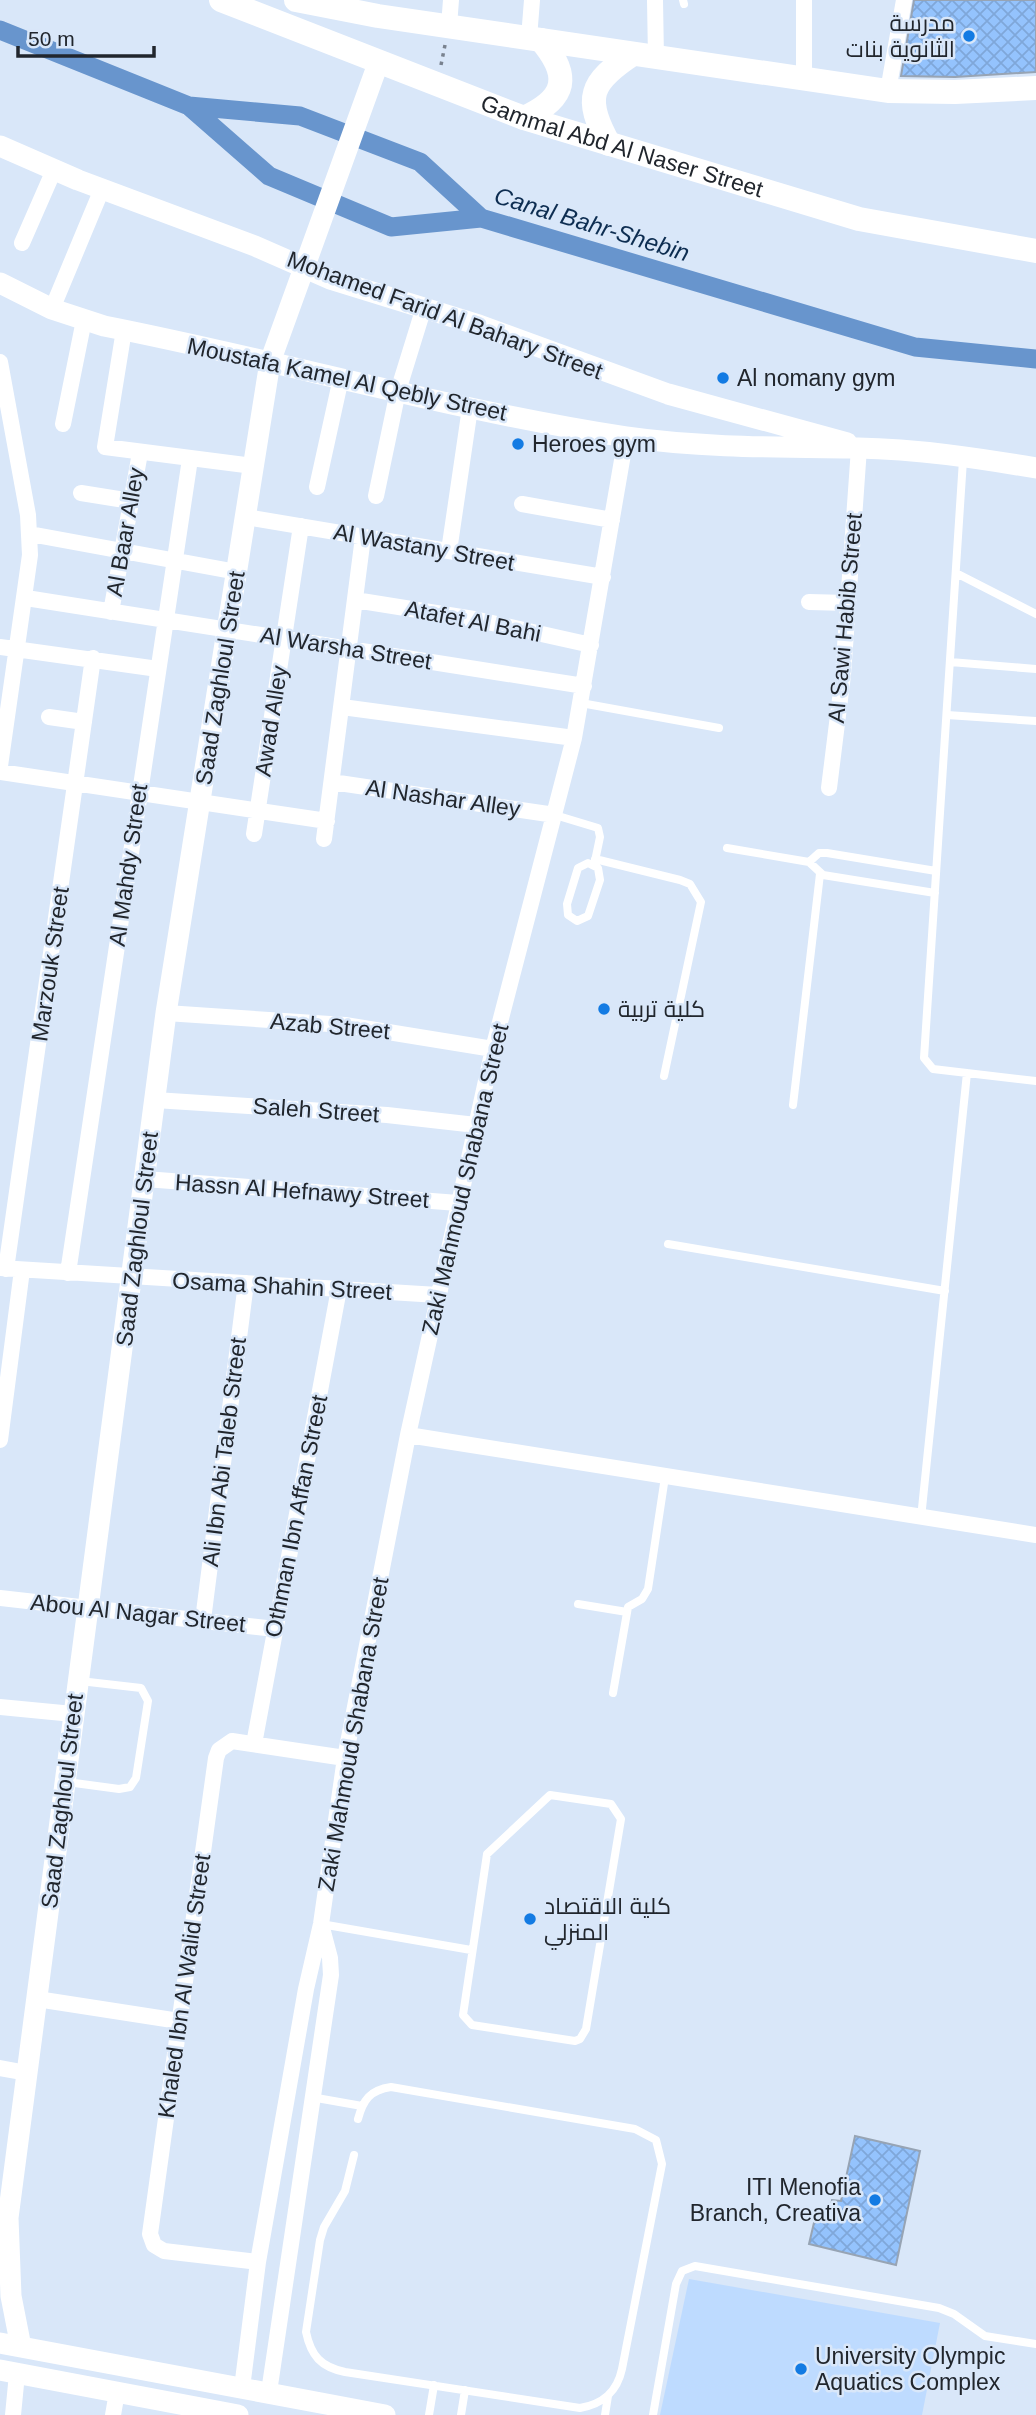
<svg xmlns="http://www.w3.org/2000/svg" width="1036" height="2415" viewBox="0 0 1036 2415" font-family="Arial,Cairo,sans-serif">
  <defs>
    <pattern id="building-cross-hatch" width="8" height="8" patternUnits="userSpaceOnUse" patternTransform="scale(1.75)"><rect width="8" height="8" fill="#94c3fd"/><path d="M0 0l8 8M0 8l8-8" fill="none" stroke="#7fa7d9"/></pattern>
  </defs>
  <rect width="100%" height="100%" fill="#d9e7f9"/>
  <path fill="#bedbff" d="M689,2279L940,2323L922,2415H660Z"/>
  <g fill="none" stroke-linecap="round" stroke-linejoin="round">
    <path stroke="#6895cd" stroke-width="19" d="M0,30L189,106L300,116L420,162L481,218L915,347L1036,359
      M189,106L269,176L391,227L481,218"/>
  </g>
  <path fill="url(#building-cross-hatch)" stroke="#97a4b4" stroke-width="2" d="M914,0H1036V72L955,77L901,76Z
    M855,2136L920,2151L896,2265L809,2244L817,2210L830,2212L832,2200L841,2201Z"/>
  <g fill="none" stroke-linecap="round" stroke-linejoin="round">
    <path stroke="#79828f" stroke-width="3.5" stroke-dasharray="3.5 5" stroke-linecap="butt" d="M441,65L445,45"/>
    <path stroke="#fff" stroke-width="8" d="M683,0L684,4
      M963,460L924,1058L933,1069L1036,1081
      M956,573L1036,614
      M950,662L1036,669
      M581,703L719,728
      M947,715L1036,721
      M555,815L598,828L600,837L595,861
      M727,848L809,862L823,875L935,893
      M595,859L680,880L690,884L701,902L664,1076
      M809,862L819,853H827L936,871
      M588,863L598,868L600,880L588,916L577,921L568,915L567,904L578,868Z
      M793,1105L820,874
      M668,1244L945,1291
      M921,1518L967,1073
      M578,1604L627,1612
      M613,1693L628,1607L642,1599L648,1589L665,1477
      M67,1782L119,1789L130,1787L136,1778L148,1701L141,1688L80,1681
      M550,1795L611,1804L621,1819L586,2029L580,2039L575,2041L472,2025L463,2015L487,1854Z
      M321,1924L471,1950
      M311,2097L362,2106
      M354,2155L345,2191L324,2227L320,2240L306,2332C311,2356 321,2367 345,2372L580,2408C603,2404 617,2392 622,2369L662,2164L656,2140L635,2129L391,2087C370,2090 363,2100 358,2119
      M429,2415L434,2385
      M461,2415L465,2390
      M605,2415L608,2396
      M653,2415L676,2284L682,2271L695,2266L939,2308L954,2314L985,2336L1036,2344"/>
    <path stroke="#fff" stroke-width="16" d="M655,0L656,58
      M449,26L451,0
      M529,38L532,0
      M804,77V0
      M888,91L904,0
      M22,243L54,170
      M52,309L102,189
      M124,330L105,447L253,466
      M0,362L28,515L30,555L0,766
      M63,424L84,320
      M317,487L341,378
      M81,493L131,501
      M376,496L398,391L424,307
      M522,504L612,520
      M246,517L603,577
      M30,534L237,572
      M449,551L470,408
      M26,598L584,686
      M355,600L474,619L591,645
      M809,602L848,603
      M111,612L140,453
      M0,647L158,669
      M342,707L574,738
      M49,717L84,722
      M0,772L327,821
      M332,782L555,815
      M829,788L843,675L859,448
      M254,834L301,526
      M324,839L363,537
      M166,1013L345,1025L493,1049
      M155,1100L387,1115L476,1125
      M145,1179L458,1203
      M0,1268L438,1295
      M6,1269L93,658
      M68,1273L190,459
      M408,1435L1036,1535
      M0,1440L22,1270
      M0,1598L275,1629
      M203,1620L246,1283
      M0,1707L73,1714
      M254,1744L339,1289
      M37,1999L179,2021
      M0,2068L27,2073
      M258,2262L164,2251L154,2245L150,2234L216,1758L219,1750L232,1741L345,1758
      M242,2388L258,2262L306,1989L321,1924L345,1758L408,1435L493,1049L574,738L626,437
      M269,2392L331,1975L330,1958L321,1924
      M13,2415L17,2374
      M113,2415L117,2392"/>
    <path stroke="#fff" stroke-width="21" d="M0,146L78,180L255,246L330,279L479,325L668,394L847,443
      M0,283L52,309L104,326C278,360 450,410 626,437C703,448 780,447 858,448C917,449 977,458 1036,468
      M0,2343L385,2415
      M21,2347L11,2296L8,2218L166,1013L270,362L379,61
      M0,2370L238,2415"/>
    <g stroke="#fff" stroke-width="24">
      <path id="s1" d="M221,0L524,118L859,219L1036,251"/>
      <path d="M296,0L378,16L888,91L955,92L1036,88"/>
      <path d="M524,118C567,98 571,76 541,40"/>
      <path d="M609,144C583,98 590,82 633,54"/>
    </g>
  </g>
  <g fill="#137be3" stroke="#d9e7f9" stroke-width="2.5">
    <circle cx="969" cy="36" r="7"/>
    <circle cx="723" cy="378" r="7"/>
    <circle cx="518" cy="444" r="7"/>
    <circle cx="604" cy="1009" r="7"/>
    <circle cx="530" cy="1919" r="7"/>
    <circle cx="875" cy="2200" r="7"/>
    <circle cx="801" cy="2369" r="7"/>
  </g>
  <g text-anchor="middle" dominant-baseline="central" stroke-width="5" stroke-linejoin="round" paint-order="stroke">
    <g font-size="23" fill="#21262d" stroke="#d9e7f9" text-anchor="start">
      <text x="955" y="23" text-anchor="end">مدرسة<tspan x="955" dy="26">الثانوية بنات</tspan></text>
      <text x="737" y="378">Al nomany gym</text>
      <text x="532" y="444">Heroes gym</text>
      <text x="618" y="1009">كلية تربية</text>
      <text x="544" y="1906">كلية الاقتصاد<tspan x="544" dy="26">المنزلي</tspan></text>
      <text x="861" y="2187" text-anchor="end">ITI Menofia<tspan x="861" dy="26">Branch, Creativa</tspan></text>
      <text x="815" y="2356">University Olympic<tspan x="815" dy="26">Aquatics Complex</tspan></text>
    </g>
    <g font-size="23" fill="#21262d" stroke="#d9e7f9">
      <text stroke="none"><textPath href="#s1" startOffset="427">Gammal Abd Al Naser Street</textPath></text>
      <text transform="translate(445 315) rotate(20)">Mohamed Farid Al Bahary Street</text>
      <text transform="translate(347 379) rotate(12)">Moustafa Kamel Al Qebly Street</text>
      <text transform="translate(125 532) rotate(-80)">Al Baar Alley</text>
      <text transform="translate(424 547) rotate(10)">Al Wastany Street</text>
      <text transform="translate(845 618) rotate(-85)">Al Sawi Habib Street</text>
      <text transform="translate(473 621) rotate(11)">Atafet Al Bahi</text>
      <text transform="translate(346 648) rotate(9)">Al Warsha Street</text>
      <text transform="translate(220 678) rotate(-81)">Saad Zaghloul Street</text>
      <text transform="translate(271 721) rotate(-81)">Awad Alley</text>
      <text transform="translate(443 798) rotate(8)">Al Nashar Alley</text>
      <text transform="translate(128 865) rotate(-82)">Al Mahdy Street</text>
      <text transform="translate(50 964) rotate(-82)">Marzouk Street</text>
      <text transform="translate(330 1026) rotate(5)">Azab Street</text>
      <text transform="translate(316 1110) rotate(4)">Saleh Street</text>
      <text transform="translate(465 1179) rotate(-77)">Zaki Mahmoud Shabana Street</text>
      <text transform="translate(302 1191) rotate(4)">Hassn Al Hefnawy Street</text>
      <text transform="translate(137 1239) rotate(-83)">Saad Zaghloul Street</text>
      <text transform="translate(282 1286) rotate(3)">Osama Shahin Street</text>
      <text transform="translate(224 1452) rotate(-83)">Ali Ibn Abi Taleb Street</text>
      <text transform="translate(296 1516) rotate(-79)">Othman Ibn Affan Street</text>
      <text transform="translate(138 1613) rotate(6)">Abou Al Nagar Street</text>
      <text transform="translate(353 1734) rotate(-80)">Zaki Mahmoud Shabana Street</text>
      <text transform="translate(62 1801) rotate(-83)">Saad Zaghloul Street</text>
      <text transform="translate(184 1986) rotate(-82)">Khaled Ibn Al Walid Street</text>
    </g>
    <g font-size="24" font-style="italic" fill="#0d2d51" stroke="#d9e7f9">
      <text transform="translate(592 224) rotate(17)">Canal Bahr-Shebin</text>
    </g>
  </g>
  <path d="M18 46v10h136v-10" fill="none" stroke="#21262d" stroke-width="3.5"/>
  <text x="28" y="46" font-size="21" fill="#21262d" stroke="#d9e7f9" stroke-width="5" paint-order="stroke">50 m</text>
</svg>
